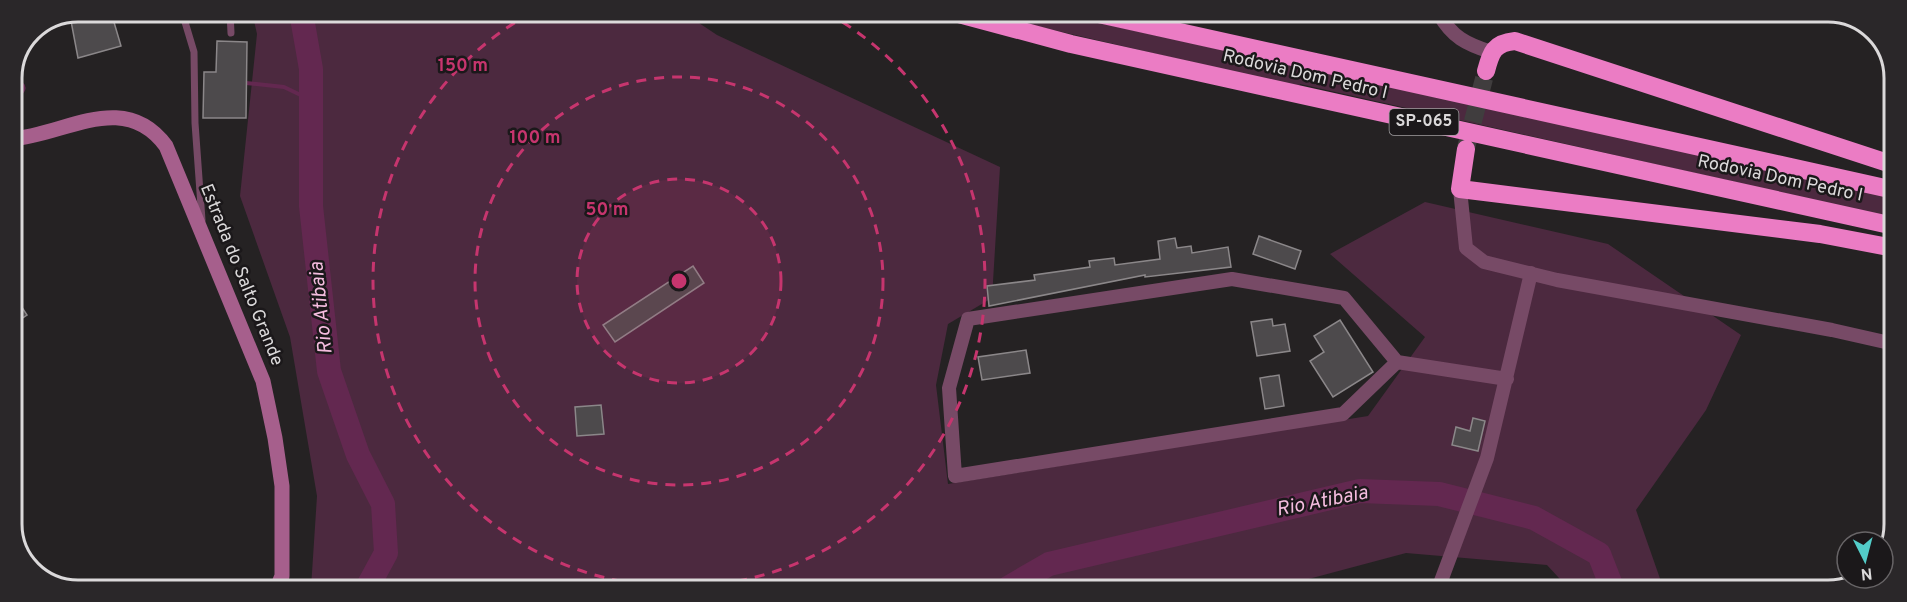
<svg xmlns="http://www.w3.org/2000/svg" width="1907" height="602" viewBox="0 0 1907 602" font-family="Overpass,sans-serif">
  <rect width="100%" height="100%" fill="#252223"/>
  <path fill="#4c293f" d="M252,12L684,13L717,35L1000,167L992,298L948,324L936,385L948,484L1368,416L1425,337L1330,254L1425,202L1608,244L1741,335L1706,410L1636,510L1664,590H1570L1547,565L1406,553L1271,589L311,588L317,496L290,337L240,196L257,34Z
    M980,13H1054L1894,198V218L1300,84L1299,87Z"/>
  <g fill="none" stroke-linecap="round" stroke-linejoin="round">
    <path stroke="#632850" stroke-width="4" d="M17,66L20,67
      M246,83L284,87L311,100"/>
    <path stroke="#632850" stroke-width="15" d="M12,86L18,88"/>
    <path stroke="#632850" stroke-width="24" d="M301,12L311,69V206L329,371L358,455L383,504L386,553L367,588
      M1006,589L1049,564L1360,491L1439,494L1534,518L1599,554L1613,590"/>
  </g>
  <path fill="#4d4a4c" stroke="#8b8789" stroke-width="1.5" d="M86,12H111L121,46L78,58L71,21L87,16Z
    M217,41L247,42L246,118H203L204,72H216Z
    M1259,236L1301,251L1295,269L1253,254Z
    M1175,238L1177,248L1191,246L1192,253L1228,247L1231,267L1145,277V275L989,306L987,286L1035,280L1034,275L1090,267L1089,261L1114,258L1115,265L1160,259L1158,241Z
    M693,266L704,283L615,342L603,325Z
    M12,292L27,315L12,325Z
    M1272,319L1273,326L1285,324L1290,351L1257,356L1251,322Z
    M1340,320L1373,372L1333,397L1310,361L1324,352L1314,336Z
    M1026,350L1030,373L982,380L978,357Z
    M1279,375L1284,406L1265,409L1260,378Z
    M601,405L604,434L577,436L575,407Z
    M1473,418L1485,421L1478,451L1452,445L1456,427L1470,431Z"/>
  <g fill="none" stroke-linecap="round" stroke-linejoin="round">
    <path stroke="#403d3e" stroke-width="18" stroke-dasharray="18 9" stroke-linecap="butt" d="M1466,148L1486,71"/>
    <path stroke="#774a66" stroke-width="7" d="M182,12L194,52L195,123L202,220
      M230,12L231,33"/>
    <path stroke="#774a66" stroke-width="14" d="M1439,14C1452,37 1466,44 1491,52
      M1460,189L1466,248L1484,262L1557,280L1832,330L1894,344
      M1397,362L1343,414L955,476L949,388L968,319L1232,279L1344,298L1397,362L1507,379
      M1438,589L1487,458L1531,273"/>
    <path stroke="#a65f8c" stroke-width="15" d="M12,139C65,135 124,89 166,146L263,381L275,438L282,486V576L277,588"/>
    <path stroke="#eb7cc4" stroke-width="18" d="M955,13L1071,44L1894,226
      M1094,13L1894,190
      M1486,71C1491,52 1494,43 1515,41L1894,165
      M1466,149L1460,189L1820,234L1894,248"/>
  </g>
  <circle cx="679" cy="281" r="102" fill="#c6356e" fill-opacity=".12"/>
  <g fill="none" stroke="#c6356e" stroke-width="3" stroke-dasharray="10 8">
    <circle cx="679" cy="281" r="102"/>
    <circle cx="679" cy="281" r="204"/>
    <path d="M827 13A306 306 0 1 1 531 13"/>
  </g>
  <g text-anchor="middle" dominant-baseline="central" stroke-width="5" stroke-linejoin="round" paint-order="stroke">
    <rect fill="#1b181a" stroke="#a19fa0" stroke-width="1.5" x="1389.5" y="109" width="69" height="26" rx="4.5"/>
    <g font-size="16" font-weight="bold" fill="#dbd9da">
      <text x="1424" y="122">SP-065</text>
    </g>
    <g font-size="18" fill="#dbd9da" stroke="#1b181a">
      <text transform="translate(1305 75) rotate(13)">Rodovia Dom Pedro I</text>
      <text transform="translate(1780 179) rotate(12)">Rodovia Dom Pedro I</text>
      <text transform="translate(241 275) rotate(68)">Estrada do Salto Grande</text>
    </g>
    <g font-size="20" font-style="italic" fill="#f4bcde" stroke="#1b181a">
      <text transform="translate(322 308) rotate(-96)">Rio Atibaia</text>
      <text transform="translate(1322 502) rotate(-11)">Rio Atibaia</text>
    </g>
  </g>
  <path d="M0 0H1907V602H0ZM78 22H1828A56 56 0 0 1 1884 78V524A56 56 0 0 1 1828 580H78A56 56 0 0 1 22 524V78A56 56 0 0 1 78 22Z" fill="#2a2729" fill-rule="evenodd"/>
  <path fill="none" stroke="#dbd9da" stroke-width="3" d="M78 22H1828A56 56 0 0 1 1884 78V524A56 56 0 0 1 1828 580H78A56 56 0 0 1 22 524V78A56 56 0 0 1 78 22Z"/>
  <circle cx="679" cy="281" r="9" fill="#c6356e" stroke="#1b181a" stroke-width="3"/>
  <g font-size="18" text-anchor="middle" font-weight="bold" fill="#c6356e" stroke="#1b181a" stroke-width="5" stroke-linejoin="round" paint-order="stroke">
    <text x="463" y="71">150 m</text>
    <text x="535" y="143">100 m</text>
    <text x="607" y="215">50 m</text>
  </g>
  <g transform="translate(1865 560) rotate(174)"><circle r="28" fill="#1b181a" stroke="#686567" stroke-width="1.5"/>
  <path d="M0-4.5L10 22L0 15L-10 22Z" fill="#53cdc9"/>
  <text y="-9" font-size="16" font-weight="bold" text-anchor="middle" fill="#dbd9da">N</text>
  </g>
</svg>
